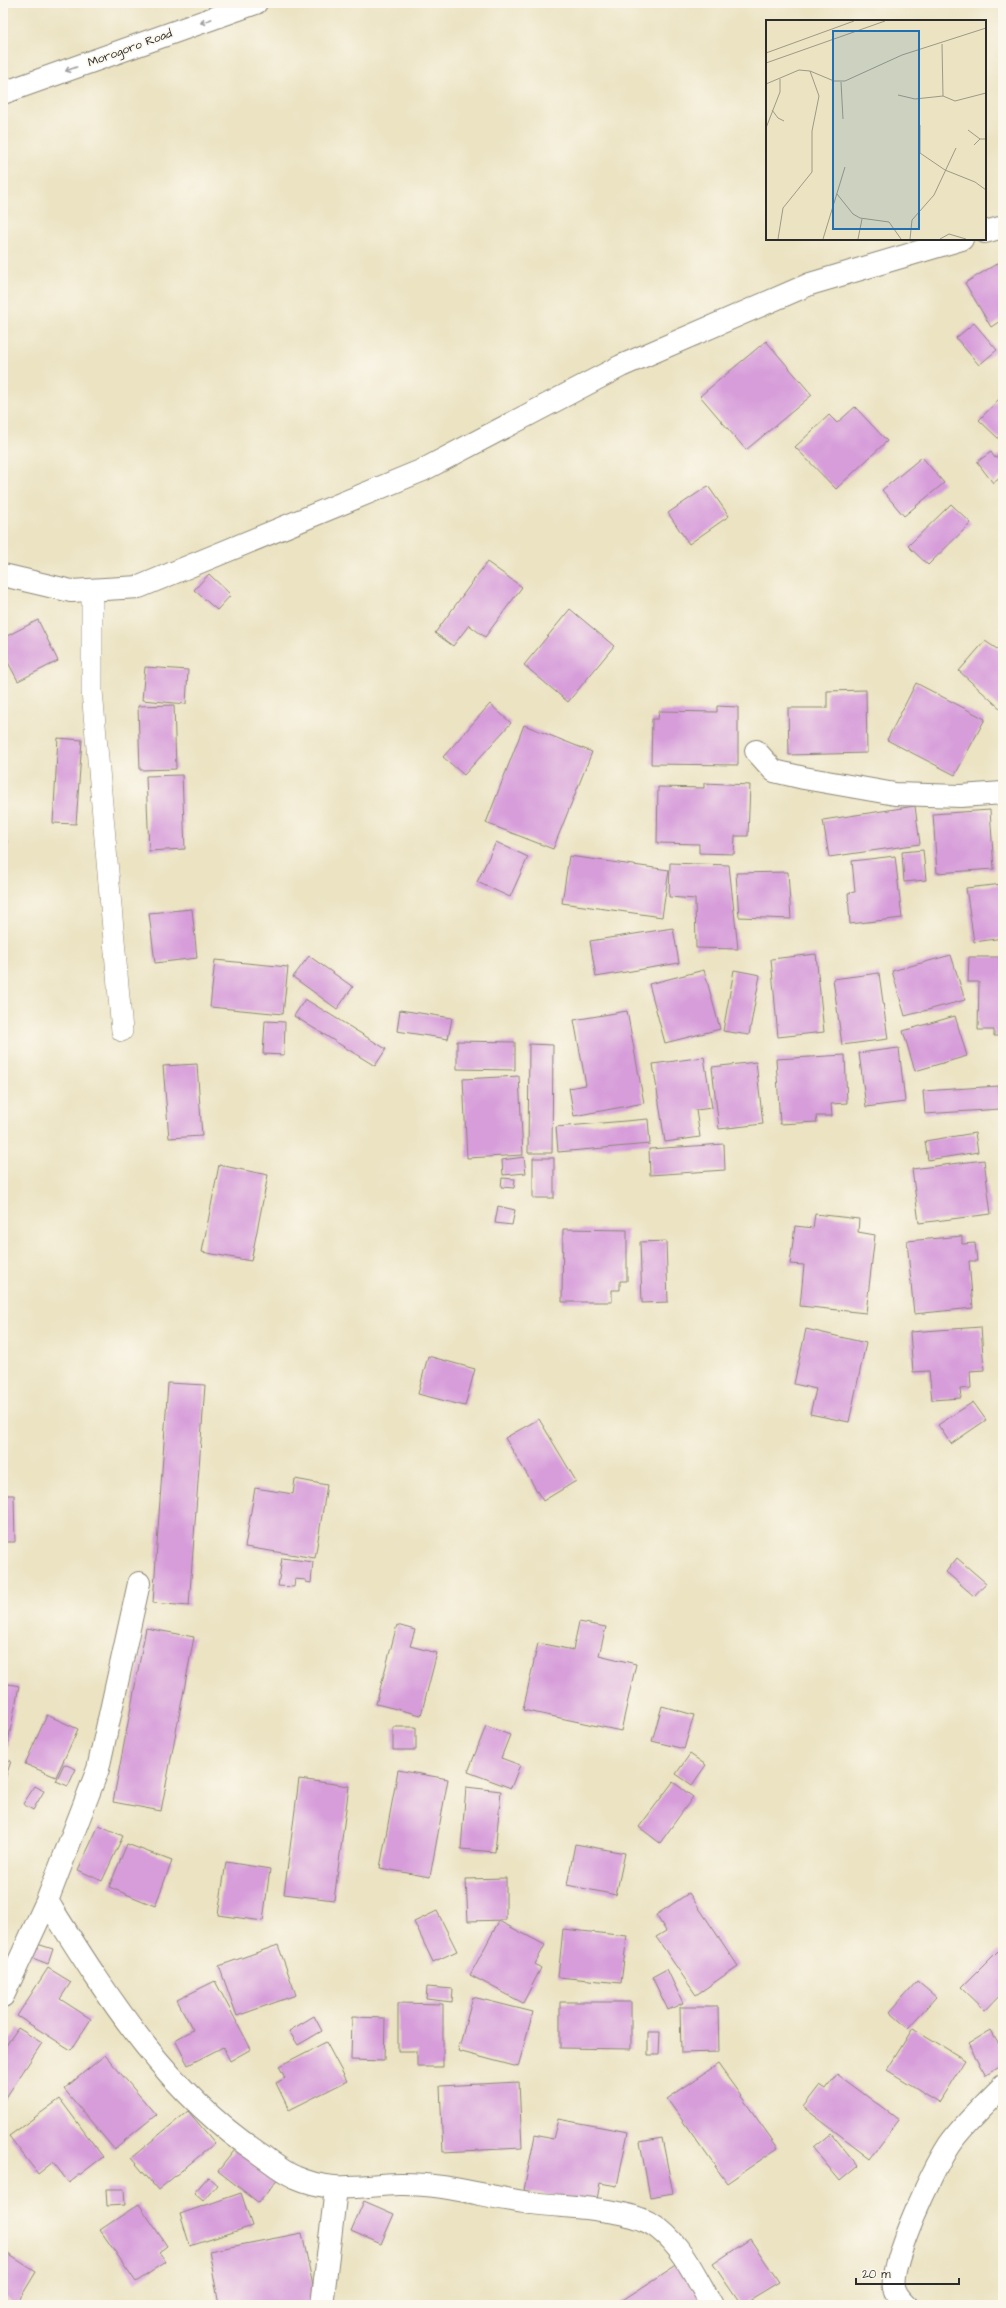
<svg xmlns="http://www.w3.org/2000/svg" width="1006" height="2308" viewBox="0 0 1006 2308" font-family="'Architects Daughter',sans-serif">
  <rect width="100%" height="100%" fill="#fbf7ec"/>
  <filter id="ink" filterUnits="userSpaceOnUse"><feTurbulence type="fractalNoise" baseFrequency=".025" numOctaves="2"/><feDisplacementMap in="SourceGraphic" scale="8" xChannelSelector="R" yChannelSelector="G"/><feConvolveMatrix kernelMatrix="1 2 1 2 8 2 1 2 1" color-interpolation-filters="sRGB"/></filter>
  <filter id="wash" filterUnits="userSpaceOnUse"><feTurbulence type="fractalNoise" baseFrequency=".012" numOctaves="4" result="noise"/><feDisplacementMap in="SourceGraphic" scale="16" xChannelSelector="R" yChannelSelector="G"/><feGaussianBlur stdDeviation="0.9" result="paint"/><feColorMatrix in="noise" values="0 0 0 0 0 0 0 0 0 0 0 0 0 0 0 0 0 1.4 0 .05"/><feComposite in="paint" operator="in"/></filter>
  <g filter="url(#wash)">
    <rect width="100%" height="100%" fill="#ebe3c2"/>
    <g id="blocks">
      <path fill="#d79dda" d="M1003,260V319L991,327L965,283Z
        M974,323L997,350L979,365L956,338Z
        M766,341L812,395L746,450L700,396Z
        M1000,398L1003,401L1001,441L979,420Z
        M855,407L887,441L836,489L795,447L829,415L837,423Z
        M991,452L995,458L1003,453V476L993,483L977,462Z
        M922,457L944,483L904,516L882,490Z
        M708,486L729,516L689,544L668,513Z
        M951,504L971,523L928,565L908,546Z
        M487,562L522,587L485,637L469,625L453,646L435,633Z
        M209,574L231,595L217,610L194,590Z
        M570,609L614,646L568,702L524,665Z
        M38,620L58,661L18,681L3,653V638Z
        M985,641L1003,653V711L959,671Z
        M145,667L188,670L186,704L142,700Z
        M916,683L985,719L955,775L887,740Z
        M866,690L867,753L789,755L788,708H827V691Z
        M490,704L511,723L464,775L443,757Z
        M174,705L176,769L140,770L138,706Z
        M717,706L738,707V765L651,764L652,719H658L659,711L717,712Z
        M524,725L592,752L553,849L486,823Z
        M58,738L82,740L76,824L53,823Z
        M182,775L185,849L149,851L146,776Z
        M704,783L750,785L748,836H735L734,854L699,853V844L657,843L658,787L704,788Z
        M915,806L920,844L829,857L823,820Z
        M990,810L994,869L937,873L933,814Z
        M3,840H7V857H3Z
        M496,842L528,857L510,897L477,882Z
        M923,850L926,880L904,882L902,852Z
        M569,856L669,870L662,917L562,903Z
        M895,856L902,918L850,924L848,893L855,892L852,861Z
        M670,863L729,865L738,949L696,948L695,899L669,897Z
        M788,872L791,919L739,917L736,873Z
        M1003,884V938L974,942L966,888Z
        M192,909L197,958L155,963L149,913Z
        M673,928L679,963L596,977L590,941Z
        M816,954L824,1032L778,1037L771,959Z
        M951,955L965,1000L905,1016L892,971Z
        M309,956L353,987L337,1009L293,977Z
        M969,957H1003V1036H994V1030H978L979,982H968Z
        M215,960L288,967L283,1014L210,1007Z
        M704,970L720,1029L665,1043L649,984Z
        M734,970L760,975L749,1035L723,1031Z
        M879,973L888,1039L842,1045L833,979Z
        M305,999L386,1049L375,1066L294,1016Z
        M400,1010L452,1018L448,1039L397,1031Z
        M627,1011L644,1103L574,1116L569,1088L586,1085L574,1020Z
        M955,1016L967,1056L915,1071L903,1031Z
        M265,1021L285,1022L284,1055L263,1054Z
        M457,1041L515,1042V1070L457,1069Z
        M529,1044L553,1045L552,1153H528Z
        M899,1048L905,1102L866,1107L859,1053Z
        M845,1055L847,1103L831,1104L832,1116H816L817,1122L780,1124L776,1059Z
        M704,1057L712,1108L696,1110L700,1137L665,1142L653,1064Z
        M756,1062L763,1124L719,1129L712,1067Z
        M197,1064L202,1136L169,1138L163,1066Z
        M519,1076L523,1155L467,1158L463,1079Z
        M999,1086L1000,1109L925,1114L923,1091Z
        M648,1119L650,1144L558,1152L556,1127Z
        M975,1133L978,1152L928,1160L925,1141Z
        M724,1144L725,1170L650,1175L649,1149Z
        M524,1157L526,1173L503,1175L502,1160Z
        M533,1158H554V1198H533Z
        M984,1160L991,1214L919,1223L912,1169Z
        M219,1165L268,1175L251,1261L202,1252Z
        M502,1178L515,1179L514,1188L501,1187Z
        M498,1206L515,1210L512,1225L495,1223Z
        M815,1214L859,1219L858,1232L875,1235L866,1313L800,1306L804,1265L790,1264L795,1226L813,1228Z
        M563,1229L627,1230V1281H620V1290H612V1302H562Z
        M962,1236V1244L975,1243L977,1261H969L973,1308L914,1314L907,1241Z
        M666,1241L668,1302L642,1303L640,1242Z
        M981,1327L984,1370L970,1371L971,1388L960,1389L961,1398L932,1400L929,1371L913,1372L910,1332Z
        M806,1329L866,1343L849,1422L810,1414L816,1389L794,1384Z
        M428,1356L475,1369L465,1406L418,1394Z
        M168,1383L205,1385L189,1606L153,1603Z
        M973,1402L986,1420L951,1444L938,1425Z
        M539,1419L576,1481L543,1501L505,1438Z
        M295,1479L327,1485L315,1558L245,1547L255,1488L293,1494Z
        M3,1495H14L15,1542H3Z
        M282,1558L313,1562L311,1583L306,1582V1580L295,1579L294,1587L278,1586Z
        M957,1558L986,1583L974,1596L946,1572Z
        M579,1622L606,1627L599,1655L636,1664L621,1731L523,1710L538,1643L573,1650Z
        M397,1625L415,1630L410,1646L437,1653L421,1715L376,1704Z
        M146,1628L194,1637L161,1811L113,1802Z
        M3,1683L19,1686L7,1747L3,1746Z
        M662,1706L694,1715L684,1749L652,1741Z
        M47,1715L78,1729L56,1777L25,1764Z
        M486,1726L510,1735L501,1758L520,1765L511,1788L468,1772Z
        M393,1727H416V1750H393Z
        M690,1754L706,1765L692,1785L676,1774Z
        M3,1758L11,1761L3,1785Z
        M64,1764L76,1769L68,1786L56,1781Z
        M398,1770L448,1779L430,1877L380,1868Z
        M299,1779L349,1786L334,1900L284,1894Z
        M673,1782L693,1797L660,1843L639,1827Z
        M35,1786L44,1791L33,1810L23,1804Z
        M466,1787L501,1791L495,1852L461,1849Z
        M99,1825L123,1836L102,1881L78,1870Z
        M127,1844L172,1861L155,1906L109,1887Z
        M575,1844L625,1853L616,1895L567,1885Z
        M226,1862L270,1869L263,1921L218,1915Z
        M506,1878V1920L468,1921L466,1879Z
        M689,1893L738,1966L696,1995L656,1937L666,1931L656,1915Z
        M437,1911L457,1951L433,1962L414,1922Z
        M499,1921L545,1945L535,1964L541,1968L523,2003L470,1975Z
        M563,1929L627,1936L621,1983L558,1977Z
        M34,1943L53,1949L48,1964L30,1957Z
        M278,1945L296,1995L237,2016L219,1966Z
        M998,1951L1003,1955V1992L985,2011L961,1988Z
        M48,1968L71,1982L60,1999L91,2019L71,2050L17,2016Z
        M667,1969L683,2003L668,2010L652,1977Z
        M215,1981L251,2049L230,2061L223,2047L188,2065L175,2040L193,2030L177,2000Z
        M917,1981L936,1997L908,2028L890,2012Z
        M427,1987L453,1989L452,2002L426,1999Z
        M473,1997L533,2012L518,2067L458,2051Z
        M560,2002H631V2049L560,2048Z
        M398,2003L443,2004V2067H417V2051H398Z
        M680,2007H718L719,2052L681,2053Z
        M314,2016L322,2031L298,2045L289,2031Z
        M352,2017L385,2018L384,2061L351,2060Z
        M18,2028L42,2043L3,2102V2050Z
        M913,2028L965,2060L939,2102L887,2070Z
        M991,2030L1003,2051V2065L986,2075L968,2044Z
        M648,2032H660L659,2055H648Z
        M326,2042L347,2081L289,2110L276,2083L285,2078L279,2066Z
        M105,2055L156,2115L114,2149L64,2089Z
        M718,2064L778,2148L727,2183L667,2099Z
        M837,2074L899,2120L870,2158L803,2107L820,2085L826,2089Z
        M519,2082L522,2148L443,2152L440,2086Z
        M60,2099L103,2157L69,2183L53,2162L38,2174L9,2136Z
        M188,2111L215,2143L158,2190L131,2158Z
        M558,2119L628,2132L617,2186L600,2183L596,2205L524,2190L535,2135L553,2139Z
        M831,2133L858,2166L840,2181L813,2148Z
        M662,2138L673,2193L650,2197L640,2142Z
        M238,2146L278,2178L259,2203L218,2171Z
        M208,2177L217,2185L203,2201L194,2193Z
        M106,2189H124L125,2205L107,2206Z
        M241,2193L252,2226L190,2246L180,2214Z
        M364,2201L394,2214L381,2244L351,2231Z
        M139,2204L167,2246L159,2252L166,2262L136,2282L100,2230Z
        M302,2233L317,2305H219L209,2251Z
        M750,2239L779,2282L741,2305L713,2264Z
        M5,2252L36,2272L16,2305L3,2296V2256Z
        M678,2264L705,2305H615Z"/>
    </g>
  </g>
  <g filter="url(#ink)">
    <use href="#blocks" fill-opacity="0" stroke="#8b8776" stroke-width="1"/>
    <g fill="none" stroke-linecap="round" stroke-linejoin="round">
      <defs>
        <path id="service" d="M92,590V691L122,1031"/>
        <path id="minor" d="M985,232L1003,227
          M3,575L71,591L139,587L423,470L621,366L810,284L962,239
          M756,751L774,771L804,778L895,794L961,796L1003,793
          M47,1901C106,1994 166,2092 260,2154C271,2162 283,2172 295,2177C333,2194 360,2185 399,2184C441,2183 483,2196 524,2202C561,2208 631,2206 659,2229C684,2249 696,2278 712,2305
          M3,1996L47,1901L98,1769L139,1583
          M322,2305L336,2189
          M905,2305C900,2300 895,2294 894,2287C889,2262 934,2168 949,2145C962,2126 987,2102 1003,2086"/>
        <path id="trunk" d="M3,93L256,3"/>
      </defs>
      <use href="#service" stroke="#8b8776" stroke-width="22"/>
      <use href="#minor" stroke="#8b8776" stroke-width="24"/>
      <use href="#trunk" stroke="#8b8776" stroke-width="24"/>
      <use href="#service" stroke="#fff" stroke-width="21"/>
      <use href="#minor" stroke="#fff" stroke-width="22"/>
      <use href="#trunk" stroke="#fff" stroke-width="22"/>
    </g>
    <defs><path id="oneway-shaft" d="M-6 0H5M1.5-3L5.5 0L1.5 3" fill="none" stroke-width="1.6" stroke-linecap="round" stroke-linejoin="round"/></defs>
    <g stroke="#a0a0a0">
      <use href="#oneway-shaft" transform="translate(206 21) rotate(160)"/>
      <use href="#oneway-shaft" transform="translate(71 69) rotate(160)"/>
    </g>
  </g>
  <g text-anchor="middle" dominant-baseline="central" stroke-width="3.5" stroke-linejoin="round" paint-order="stroke">
    <g font-size="12" fill="#2b2b2b" stroke="#fbf7ec">
      <text transform="translate(130 48) rotate(-20)">Morogoro Road</text>
    </g>
  </g>
  <g transform="translate(766 20)">
    <rect width="220" height="220" fill="#ebe3c2"/>
    <path fill="none" stroke="#9e9986" stroke-width="1" d="M176,24L177,76L189,81L220,73M0,33L88,1M0,43L119,1M75,62L77,99M0,64L33,50L44,51L68,61H79L136,35L220,8M132,75L149,79L177,76M6,90L12,98L18,101M154,105V133L179,150L209,162L220,170M0,108L14,72V59M202,110L214,119M208,125L214,119H220M71,174L87,194L94,198L123,202L135,219M12,219L17,188L46,152V111L53,76L44,51M57,219L79,147M92,219L96,199M144,219L146,200L168,175L190,128M174,219L183,214L200,219"/>
    <path fill="#1f6fb2" fill-opacity="0.15" stroke="#1f6fb2" stroke-width="2" d="M67,11H153V209H67Z"/>
    <rect width="220" height="220" fill="none" stroke="#2b2b2b" stroke-width="2"/>
  </g>
  <rect width="1006" height="2308" fill="none" stroke="#fbf7ec" stroke-width="16"/>
  <path d="M856 2278v6h103v-6" fill="none" stroke="#2b2b2b" stroke-width="2"/>
  <text x="862" y="2278" font-size="12" fill="#2b2b2b" stroke="#fbf7ec" stroke-width="3" paint-order="stroke">20 m</text>
</svg>
